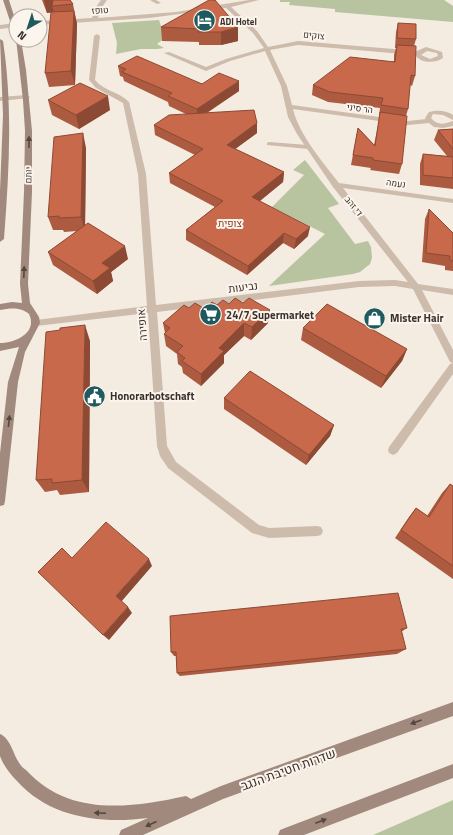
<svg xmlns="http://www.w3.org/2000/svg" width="453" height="835" viewBox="0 0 453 835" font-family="'Titillium Web',Heebo,sans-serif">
  <rect width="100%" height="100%" fill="#f4ebe1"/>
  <path fill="#b8c4a0" d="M280,0H444L453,6V22L335,12V9L289,5L290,2H280Z
    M159,20L165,38L157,44L164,48L157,49H141L116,54L117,43L112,23Z
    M305,160L339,204L328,208L355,244L368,241L371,247L372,258L370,264L360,272L353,274L269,286L325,234L272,207L304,175L293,170Z
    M453,800V835H373Z"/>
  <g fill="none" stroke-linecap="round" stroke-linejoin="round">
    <path fill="#cdbbac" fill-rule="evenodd" d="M150,0H156L161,3L157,4Z
      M27,95L30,97L29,98L0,101V97Z
      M269,142L308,145L311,147L308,149L267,145V143Z"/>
    <path fill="#cdbbac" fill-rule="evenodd" d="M101,0H107L100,10L98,18L176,12L249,0H259L231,7L257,31L268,47L298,41L417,51L426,47L442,52L443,58C434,64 421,63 415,55L298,45L270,50L287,86L292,105L408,121L426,119L425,118L429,112C438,110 445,110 453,115V120L443,115L433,114L431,118C438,126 444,124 453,121V126L443,128L434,127L429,123L408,125L293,109C298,133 324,164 339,183L453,199V203L343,188L418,284L453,289V295L422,290L453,350V363L450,362L413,289L395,286L359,287L157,312L167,446L176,462L259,525L269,528L317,526L321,527L323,531L321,535L317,536L269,538L252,533L168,468L160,456L157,446L148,313L36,326L32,323L36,320L147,306L138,174L123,103L96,88L89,80L94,36L97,34L100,36L95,80C104,91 120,92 129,102L146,174L156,305L359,281L395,280L408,282L333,187L297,134L288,117L281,86L265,51L230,61L206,71L164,53L169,52L206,67L226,59L264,48L253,33L226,8L149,18L40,25V21L92,18L94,10ZM427,51L437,53L438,56L430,59L421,55Z
      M16,23V27L0,29V25Z
      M453,363V374L397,453L393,455L389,453L388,450L389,447L450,364Z"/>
    <path fill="#a18a7d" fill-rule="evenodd" d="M3,0H9L16,22V32L13,30Z
      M0,39L3,41C13,107 9,172 4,239L0,242V191L3,115Z
      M16,39L21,40L26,70L32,131V192L28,284L30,303L39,317L40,323L25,352L18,382L5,501L4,505L0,506V453L8,382L19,347L0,351V343C15,343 38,333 29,314C21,307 11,308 0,310V304L12,302L22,303L20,284L24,192L25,131L23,100Z
      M453,702V716L223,799L143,835H119L121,830L148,818C101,824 50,818 17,781C10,774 3,765 0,756C0,750 0,741 0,734C10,738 13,753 18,761C20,765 23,768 26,770C69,817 130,808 186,796L191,799L221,786Z
      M453,764V778L304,835H278L280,830L285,828Z"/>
  </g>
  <path fill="#ac5a40" d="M42,0H70L73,4L77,24L75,85L49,87L45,73L54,12L47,13Z
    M398,23L416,39L414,46L415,76L412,86L410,85L408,109L406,116L402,164L399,174L370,170L371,168L351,165L358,128L374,145L380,116L379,115L380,108L328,102L312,95L313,85L394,61V55L396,48H395L396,32Z
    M161,27H238V41L221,45H199V42L162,41Z
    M118,66L239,91L207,113L257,123V133L235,149L284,172L283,182L260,201L308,236L294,249L283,243L247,275L186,240V230L215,207L170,183L169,173L195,155L155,135L154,125L186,114L169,106L168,102L124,81L123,77L120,76Z
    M48,100L110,110L79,129L52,115Z
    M453,129V189L420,185V164L423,154L447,156L434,140L438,130Z
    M86,148L85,226L128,259L111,272L113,281L97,294L53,265L48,252L77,231L64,232L63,230H53L48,217Z
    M429,209L453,233V271L445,270V266L422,262L425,219Z
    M229,304L268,323L251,340L244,336L224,355V363L201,386L183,373L182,367L178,364L177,354L166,346L164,334L165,333L163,323L189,308L205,309L217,305Z
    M303,328L407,349L402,361L381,388L301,340Z
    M90,341L89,492L60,495L57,490L45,492L36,480Z
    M224,398L334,425L330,436L306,465L224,409Z
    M450,484L453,486V579L395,538L409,517L416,508L427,516L442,493Z
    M407,628L401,632L406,649L397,654L180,676L177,673L176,656H174L171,652Z"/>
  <path fill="#8c4a34" d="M44,0H53L52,6L54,12L47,13Z
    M74,11L77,24L75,85L71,71Z
    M238,27V41L221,45V32Z
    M239,81V91L197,119V109Z
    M108,96L110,110L79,129L76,115Z
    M257,123V133L227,155V145Z
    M83,133L86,148L85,231L81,217Z
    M284,172L283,182L252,207V197Z
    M310,227L308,236L294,249L296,239Z
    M284,233L283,243L247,275L248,266Z
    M125,246L128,259L111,272L113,281L97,294L93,281L102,263Z
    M270,310L268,323L251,340L252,327Z
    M244,323V336L224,355V363L201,386V374L219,348Z
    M85,325L90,341L89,492L82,480Z
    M407,349L402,361L381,388L386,376Z
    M334,425L330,436L306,465L309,455Z
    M149,559L152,566L121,602L116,596Z
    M128,607L132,613L109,640L103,635Z"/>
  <path fill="#c8694b" stroke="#8c4a34" d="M53,0H70L73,4L52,6Z
    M209,0H215L238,27L221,32H198L199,29L161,27Z
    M74,11L71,71L45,73L51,12Z
    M398,23L416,24V39L397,38Z
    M397,45L416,46L415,76L411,75L408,109L381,105L383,98L330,92L313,85L350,57L395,62Z
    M137,56L202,84L219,73L239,81L197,109L168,96L172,93L122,72L126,69L118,66Z
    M80,83L108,96L76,115L48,100Z
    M254,110L257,123L227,145L284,172L252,197L310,227L296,239L284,233L248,266L186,230L223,201L169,173L203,149L154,125L169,115Z
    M380,112L407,116L402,164L373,160V158L353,155L358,128L375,146Z
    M453,129V149L438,130Z
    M83,133L81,217L59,218V216L48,217L54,137Z
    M423,154L453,157V178L423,175Z
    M429,209L453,233V261L450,260V256L426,253Z
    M88,223L125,246L102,263L110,268L93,281L48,252Z
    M235,298L243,303L249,298L270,310L252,327L244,323L219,348L224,351L201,374L182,361L185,358L177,352L183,346L164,334L170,328L163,323L184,305L189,308L195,303L205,309L212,302L217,305L223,300L229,304Z
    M327,304L407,349L386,376L303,328Z
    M85,325L82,480L52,483V479L36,480L46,332L60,330V328Z
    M250,371L334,425L309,455L224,398Z
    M450,484L453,486V566L401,530L416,508L429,517Z
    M106,522L149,559L116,596L128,607L103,635L38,572L62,548L72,558Z
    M398,593L407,628L401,629L406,649L177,673L176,652H171L170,616Z"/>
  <defs><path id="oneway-solid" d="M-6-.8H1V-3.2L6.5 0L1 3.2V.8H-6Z"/></defs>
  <g fill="#544640">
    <use href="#oneway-solid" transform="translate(29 142) rotate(-90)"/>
    <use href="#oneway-solid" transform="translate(24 272) rotate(-88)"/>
    <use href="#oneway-solid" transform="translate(9 421) rotate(-84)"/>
    <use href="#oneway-solid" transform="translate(416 722) rotate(160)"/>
    <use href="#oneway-solid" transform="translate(100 813) rotate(-178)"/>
    <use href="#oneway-solid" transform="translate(321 821) rotate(-21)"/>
    <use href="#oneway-solid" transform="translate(151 824) rotate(156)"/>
  </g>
  <defs>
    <symbol id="hotel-disc" viewBox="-11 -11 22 22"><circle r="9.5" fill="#1f5a5e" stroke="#fbf5ee"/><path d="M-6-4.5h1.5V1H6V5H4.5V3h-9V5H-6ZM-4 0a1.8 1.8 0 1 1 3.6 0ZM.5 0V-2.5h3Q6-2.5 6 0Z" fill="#fff"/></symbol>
    <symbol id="supermarket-disc" viewBox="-11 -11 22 22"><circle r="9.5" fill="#1f5a5e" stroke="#fbf5ee"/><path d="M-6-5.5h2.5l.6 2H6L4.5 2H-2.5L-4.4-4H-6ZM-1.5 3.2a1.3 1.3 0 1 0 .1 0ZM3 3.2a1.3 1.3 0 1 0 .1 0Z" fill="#fff"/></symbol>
    <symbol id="shop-disc" viewBox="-11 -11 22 22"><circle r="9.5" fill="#1f5a5e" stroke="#fbf5ee"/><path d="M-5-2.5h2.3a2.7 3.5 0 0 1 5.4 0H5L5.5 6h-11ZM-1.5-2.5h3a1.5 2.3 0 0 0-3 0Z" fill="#fff"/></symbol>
    <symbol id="civic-disc" viewBox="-11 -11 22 22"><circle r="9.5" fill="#1f5a5e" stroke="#fbf5ee"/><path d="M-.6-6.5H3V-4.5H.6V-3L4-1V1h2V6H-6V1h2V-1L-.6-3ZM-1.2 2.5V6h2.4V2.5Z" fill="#fff"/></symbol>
  </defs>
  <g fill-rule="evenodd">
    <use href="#hotel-disc" x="192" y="8" width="25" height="25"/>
    <use href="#supermarket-disc" x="198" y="302" width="25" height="25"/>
    <use href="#shop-disc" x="362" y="306" width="25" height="25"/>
    <use href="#civic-disc" x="82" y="384" width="25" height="25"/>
  </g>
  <g text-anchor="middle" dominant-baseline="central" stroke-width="4" stroke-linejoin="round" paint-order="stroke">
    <g font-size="9" fill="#3b302b" stroke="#fbf5ee">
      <text transform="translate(100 10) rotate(-4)">טופז</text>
      <text transform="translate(314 35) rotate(5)">צוקים</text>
      <text transform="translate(360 108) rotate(7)">הר סיני</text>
      <text transform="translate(28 175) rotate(-88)">יותם</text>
      <text transform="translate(396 183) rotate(8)">נעמה</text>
      <text transform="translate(354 206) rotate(51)">די זהב</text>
    </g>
    <g font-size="9" font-weight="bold" fill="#3b302b" stroke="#fbf5ee" text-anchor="start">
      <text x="220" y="21">ADI Hotel</text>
    </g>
    <g font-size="10" fill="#8c3b22" stroke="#fbf5ee">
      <text x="230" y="223">צופית</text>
    </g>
    <g font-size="11" fill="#3b302b" stroke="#fbf5ee">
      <text transform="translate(243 287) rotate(-7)">נביעות</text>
      <text transform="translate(142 325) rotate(-94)">אופירה</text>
    </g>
    <g font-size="11" font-weight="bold" fill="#3b302b" stroke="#fbf5ee" text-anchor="start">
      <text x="226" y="315">24/7 Supermarket</text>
      <text x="390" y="318">Mister Hair</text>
      <text x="110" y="396">Honorarbotschaft</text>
    </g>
    <g font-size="13" fill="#3b302b" stroke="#fbf5ee">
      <text transform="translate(288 769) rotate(-20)">שדרות חטיבת הנגב</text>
    </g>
  </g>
  <g transform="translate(28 28) rotate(219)"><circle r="19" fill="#fbf5ee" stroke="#aea6a0"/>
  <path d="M0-3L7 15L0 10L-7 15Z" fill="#1f5a5e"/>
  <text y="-6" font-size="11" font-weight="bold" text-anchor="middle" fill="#3b302b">N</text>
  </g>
</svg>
